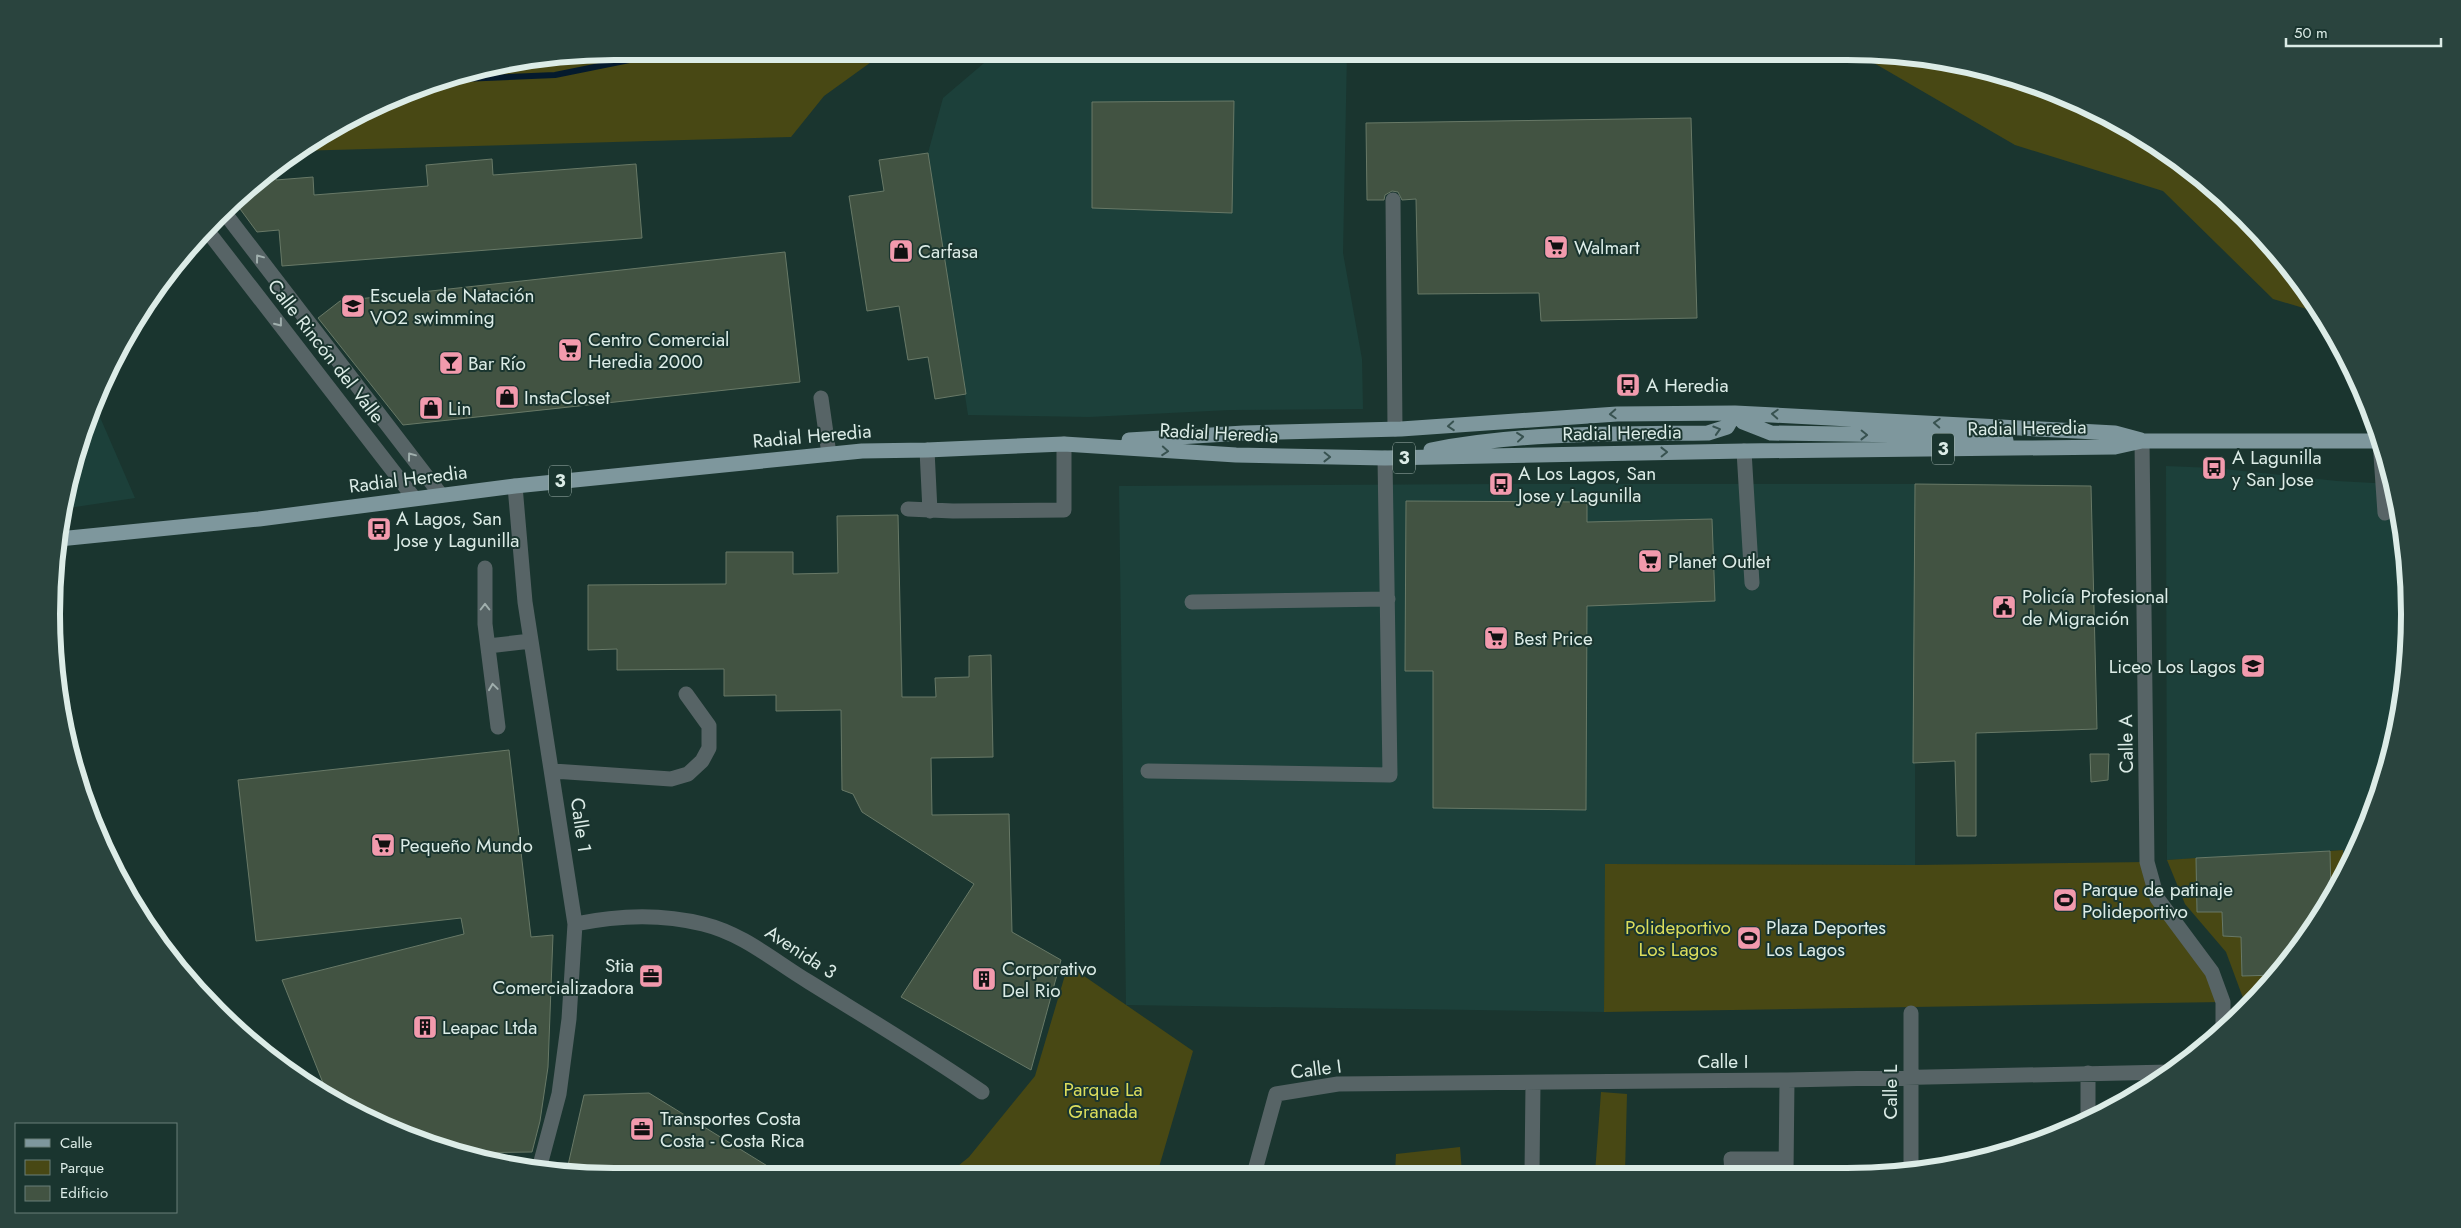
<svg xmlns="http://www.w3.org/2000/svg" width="2461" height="1228" viewBox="0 0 2461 1228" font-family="Jost,sans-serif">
  <rect width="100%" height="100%" fill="#1a352f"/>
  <path fill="#1c403a" d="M997,52H1347L1343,253L1362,359L1363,409L1230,410L1089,417L968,415L928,153L943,98Z
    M93,401L135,498L62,509V504Z
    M2166,466L2214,468L2337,481L2392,484L2405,540L2409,651L2391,759L2352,863L2344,874L2342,850L2167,860Z
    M1501,484H1915V865L1606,864L1604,1012L1126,1005L1119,486Z"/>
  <path fill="#484814" d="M614,51L885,52L824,96L791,137L296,151C358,110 431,76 504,62C540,55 578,55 614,51Z
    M1855,52H1884L1992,70L2096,109L2189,167L2270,243L2320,313L2273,299L2163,191L2015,145Z
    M2343,850L2344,874L2331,894L2330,851Z
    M2196,858L2197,911L2222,912L2223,936L2273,937L2294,950L2241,951L2242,976L2277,975L2270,985L2246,1006L2226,952L2185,904L2167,860Z
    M2147,862L2157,898L2223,1002L1604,1012L1605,864L1915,865Z
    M1068,965L1193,1051L1157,1174L947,1175L969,1157L1035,1076Z
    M1601,1092L1627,1094L1625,1173H1595Z
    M1460,1147L1462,1173H1395L1396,1154Z
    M1785,1164V1172H1739V1165Z"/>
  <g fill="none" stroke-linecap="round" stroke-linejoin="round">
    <path stroke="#041a2d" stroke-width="6" d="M437,80L555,75L674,51"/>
  </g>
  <path fill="#425342" stroke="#687967" d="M1234,101L1232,213L1092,208V102Z
    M1691,118L1697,318L1541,321L1539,293L1418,294L1416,199L1402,200L1398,192L1392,191L1385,195L1384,200H1367L1366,123Z
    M928,153L966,394L935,399L928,357L908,360L899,306L867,311L849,196L884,191L879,160Z
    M492,159L493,175L636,164L642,238L282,266L279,230L257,232L235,202L275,165L276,180L313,177L314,195L428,186L426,165Z
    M785,252L800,382L403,425L318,318L340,301Z
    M1915,484L2091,486L2097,729L1976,733V836H1957L1955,761L1913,763Z
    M1406,501L1587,502V522L1712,519L1715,601L1587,606L1586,810L1433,808V671H1405Z
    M898,515L902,697H936L935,678L969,677V656L991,655L993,757L931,758L932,815L1009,814L1012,932L1061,960L1031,1070L901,997L974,884L862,812L853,794L842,790L841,710L776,711V695L724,696V669L617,670V649L588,650V585L726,584V552H793V574L838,573L837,516Z
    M509,750L531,937L553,935L548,1067L540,1121L532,1152L457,1153L365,1119L329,1098L282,980L464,934L461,918L256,941L238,780Z
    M2090,754H2109L2108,780L2091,782Z
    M2330,851L2331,894L2277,975L2242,976L2241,937L2223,936L2222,912H2197L2196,858Z
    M649,1093L782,1175L577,1176L566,1174L584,1095Z"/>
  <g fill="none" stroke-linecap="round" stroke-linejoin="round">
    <path stroke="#576466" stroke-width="15" d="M1393,200L1395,429
      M224,212L441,495
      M206,229L414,498
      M821,398L829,454
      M2142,441L2147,862L2157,898L2212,972L2223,1002V1026
      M2380,441L2385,513
      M927,450L930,511
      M1744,451L1752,583
      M515,486L525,602L575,924L569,1019L559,1094L539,1169
      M908,509L953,511L1064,510V444
      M485,568V624L498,727
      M1192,602L1388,599
      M488,646L531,641
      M553,771L671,779L688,774L702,761L709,748V726L686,694
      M1148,771L1390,775L1385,458
      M575,924C618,915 660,913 703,924C744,934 774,961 809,982C867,1018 926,1053 982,1092
      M2088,1073V1117
      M1732,1172L1731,1159H1786
      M1786,1172L1787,1080
      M1911,1172V1013
      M1532,1173L1533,1083
      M1254,1174L1276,1094L1338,1084L1787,1080L2170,1072"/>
    <path stroke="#7e979d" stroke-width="15" d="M1129,440L1244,433L1401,429L1617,414L1735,413L2115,433L2141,440
      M1431,450C1523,432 1615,434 1708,433L1727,427L1735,413L1743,422L1771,433L1969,436L2006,440
      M59,539L259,519L515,486L862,451L927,450L1064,444L1236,455L1385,458L1744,451L2115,447L2142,441H2382"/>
  </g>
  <defs><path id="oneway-chevron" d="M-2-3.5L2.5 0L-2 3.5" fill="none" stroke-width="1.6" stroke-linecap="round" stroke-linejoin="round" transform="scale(1.25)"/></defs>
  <g stroke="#a0afad">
    <use href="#oneway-chevron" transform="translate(259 258) rotate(-127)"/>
    <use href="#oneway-chevron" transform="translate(279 323) rotate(52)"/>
    <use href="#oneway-chevron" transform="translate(411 456) rotate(-127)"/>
    <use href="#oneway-chevron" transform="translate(485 607) rotate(-90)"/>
    <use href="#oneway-chevron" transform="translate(493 687) rotate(-98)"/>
  </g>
  <g stroke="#385250">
    <use href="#oneway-chevron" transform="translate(1613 414) rotate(177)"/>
    <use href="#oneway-chevron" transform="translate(1775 414) rotate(-177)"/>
    <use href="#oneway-chevron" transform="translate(1937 423) rotate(-177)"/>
    <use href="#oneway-chevron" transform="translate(1451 426) rotate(176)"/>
    <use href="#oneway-chevron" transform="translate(1717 430) rotate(-17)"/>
    <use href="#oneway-chevron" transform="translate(1864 435) rotate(1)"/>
    <use href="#oneway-chevron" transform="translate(1520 437) rotate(-6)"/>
    <use href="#oneway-chevron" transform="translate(1165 451) rotate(4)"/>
    <use href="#oneway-chevron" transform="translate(1664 452) rotate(-1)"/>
    <use href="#oneway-chevron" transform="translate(1327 457) rotate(1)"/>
  </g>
  <defs>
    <symbol id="supermarket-square" viewBox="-11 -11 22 22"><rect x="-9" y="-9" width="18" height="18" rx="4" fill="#f29aad" stroke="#1a352f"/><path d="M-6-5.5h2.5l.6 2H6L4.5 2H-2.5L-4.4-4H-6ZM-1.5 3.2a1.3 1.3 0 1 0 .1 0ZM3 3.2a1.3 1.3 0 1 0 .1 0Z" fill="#111"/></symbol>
    <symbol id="shop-square" viewBox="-11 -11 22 22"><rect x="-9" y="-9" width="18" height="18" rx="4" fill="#f29aad" stroke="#1a352f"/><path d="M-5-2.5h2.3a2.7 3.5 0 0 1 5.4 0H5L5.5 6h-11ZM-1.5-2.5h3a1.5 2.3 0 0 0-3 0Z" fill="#111"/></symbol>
    <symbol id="school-square" viewBox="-11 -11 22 22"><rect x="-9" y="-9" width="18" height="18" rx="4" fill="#f29aad" stroke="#1a352f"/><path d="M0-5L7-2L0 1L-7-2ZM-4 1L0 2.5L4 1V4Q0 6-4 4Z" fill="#111"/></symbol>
    <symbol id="bar-square" viewBox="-11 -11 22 22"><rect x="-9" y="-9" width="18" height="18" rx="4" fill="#f29aad" stroke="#1a352f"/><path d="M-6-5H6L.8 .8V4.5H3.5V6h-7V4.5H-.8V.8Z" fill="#111"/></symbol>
    <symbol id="bus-square" viewBox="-11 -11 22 22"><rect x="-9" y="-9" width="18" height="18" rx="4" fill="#f29aad" stroke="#1a352f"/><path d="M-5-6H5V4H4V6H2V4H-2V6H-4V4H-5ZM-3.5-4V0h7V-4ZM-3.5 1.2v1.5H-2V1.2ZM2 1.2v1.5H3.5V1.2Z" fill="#111"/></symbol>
    <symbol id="civic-square" viewBox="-11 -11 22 22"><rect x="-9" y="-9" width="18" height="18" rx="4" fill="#f29aad" stroke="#1a352f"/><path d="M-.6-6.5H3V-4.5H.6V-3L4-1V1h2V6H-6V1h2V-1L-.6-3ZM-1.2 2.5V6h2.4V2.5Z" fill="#111"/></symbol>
    <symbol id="stadium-square" viewBox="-11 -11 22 22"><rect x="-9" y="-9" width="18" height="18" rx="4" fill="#f29aad" stroke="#1a352f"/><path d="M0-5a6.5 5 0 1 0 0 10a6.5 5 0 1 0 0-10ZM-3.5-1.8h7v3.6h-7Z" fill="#111"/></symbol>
    <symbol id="office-square" viewBox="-11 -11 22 22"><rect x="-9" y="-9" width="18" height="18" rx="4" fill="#f29aad" stroke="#1a352f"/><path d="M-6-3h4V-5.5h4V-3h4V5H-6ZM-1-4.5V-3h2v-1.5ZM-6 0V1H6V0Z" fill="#111"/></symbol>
    <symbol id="building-square" viewBox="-11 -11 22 22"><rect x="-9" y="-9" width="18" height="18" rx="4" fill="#f29aad" stroke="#1a352f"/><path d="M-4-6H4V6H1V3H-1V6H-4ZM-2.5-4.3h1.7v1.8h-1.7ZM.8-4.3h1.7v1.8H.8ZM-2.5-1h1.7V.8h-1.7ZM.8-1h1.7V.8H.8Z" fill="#111"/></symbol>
  </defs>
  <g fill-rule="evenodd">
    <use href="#supermarket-square" x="1542" y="233" width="28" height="28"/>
    <use href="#shop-square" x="887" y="237" width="28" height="28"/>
    <use href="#school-square" x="339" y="292" width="28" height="28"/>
    <use href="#supermarket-square" x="556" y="336" width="28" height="28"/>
    <use href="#bar-square" x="437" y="349" width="28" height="28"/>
    <use href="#bus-square" x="1614" y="371" width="28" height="28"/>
    <use href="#shop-square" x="493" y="383" width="28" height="28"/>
    <use href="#shop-square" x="417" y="394" width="28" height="28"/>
    <use href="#bus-square" x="2200" y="454" width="28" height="28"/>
    <use href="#bus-square" x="1487" y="470" width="28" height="28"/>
    <use href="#bus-square" x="365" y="515" width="28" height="28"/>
    <use href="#supermarket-square" x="1636" y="547" width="28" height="28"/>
    <use href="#civic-square" x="1990" y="593" width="28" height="28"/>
    <use href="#supermarket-square" x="1482" y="624" width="28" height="28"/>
    <use href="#school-square" x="2239" y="652" width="28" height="28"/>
    <use href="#supermarket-square" x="369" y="831" width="28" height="28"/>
    <use href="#stadium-square" x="2051" y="886" width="28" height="28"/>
    <use href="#stadium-square" x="1735" y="924" width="28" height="28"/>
    <use href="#office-square" x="637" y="962" width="28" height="28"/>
    <use href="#building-square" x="970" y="965" width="28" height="28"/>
    <use href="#building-square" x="411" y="1013" width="28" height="28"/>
    <use href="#office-square" x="628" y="1115" width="28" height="28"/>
  </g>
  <g text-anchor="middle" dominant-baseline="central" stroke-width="4" stroke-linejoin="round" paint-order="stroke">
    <g fill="#1a352f" stroke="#a2b5b0" stroke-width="1">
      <rect x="1932" y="433.5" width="22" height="31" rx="4"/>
      <rect x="1393" y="442.5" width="22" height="31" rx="4"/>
      <rect x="549" y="465.5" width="22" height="31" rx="4"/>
    </g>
    <g font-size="18" font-weight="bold" fill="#dcece7">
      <text x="1943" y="449">3</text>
      <text x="1404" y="458">3</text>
      <text x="560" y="481">3</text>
    </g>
    <g font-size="19" fill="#dcece7" stroke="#1a352f" text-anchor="start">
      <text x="1574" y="247">Walmart</text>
      <text x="918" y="251">Carfasa</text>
      <text x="370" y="295">Escuela de Natación<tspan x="370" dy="22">VO2 swimming</tspan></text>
      <text x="588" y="339">Centro Comercial<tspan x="588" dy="22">Heredia 2000</tspan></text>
      <text x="468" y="363">Bar Río</text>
      <text x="1646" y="385">A Heredia</text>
      <text x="524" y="397">InstaCloset</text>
      <text x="448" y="408">Lin</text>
      <text x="2232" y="457">A Lagunilla<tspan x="2232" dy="22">y San Jose</tspan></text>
      <text x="1518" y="473">A Los Lagos, San<tspan x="1518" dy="22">Jose y Lagunilla</tspan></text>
      <text x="396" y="518">A Lagos, San<tspan x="396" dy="22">Jose y Lagunilla</tspan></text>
      <text x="1668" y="561">Planet Outlet</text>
      <text x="2022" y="596">Policía Profesional<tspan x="2022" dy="22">de Migración</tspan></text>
      <text x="1514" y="638">Best Price</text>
      <text x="2236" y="666" text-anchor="end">Liceo Los Lagos</text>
      <text x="400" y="845">Pequeño Mundo</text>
      <text x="2082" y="889">Parque de patinaje<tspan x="2082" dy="22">Polideportivo</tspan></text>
      <text x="1766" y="927">Plaza Deportes<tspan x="1766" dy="22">Los Lagos</tspan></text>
      <text x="634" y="965" text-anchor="end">Stia<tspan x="634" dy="22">Comercializadora</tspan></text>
      <text x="1002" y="968">Corporativo<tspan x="1002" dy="22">Del Rio</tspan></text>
      <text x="442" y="1027">Leapac Ltda</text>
      <text x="660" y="1118">Transportes Costa<tspan x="660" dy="22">Costa - Costa Rica</tspan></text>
    </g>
    <g font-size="19" fill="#dcece7" stroke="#1a352f">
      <text transform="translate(326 351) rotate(52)">Calle Rincón del Valle</text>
      <text transform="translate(2027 428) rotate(-1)">Radial Heredia</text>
      <text transform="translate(1219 433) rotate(3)">Radial Heredia</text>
      <text transform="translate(1622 433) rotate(-1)">Radial Heredia</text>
      <text transform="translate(812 436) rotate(-5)">Radial Heredia</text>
      <text transform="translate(408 479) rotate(-7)">Radial Heredia</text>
      <text transform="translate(2126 744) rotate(-91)">Calle A</text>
      <text transform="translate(581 825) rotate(82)">Calle 1</text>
      <text transform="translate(801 952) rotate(33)">Avenida 3</text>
      <text x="1723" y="1061">Calle I</text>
      <text transform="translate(1316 1069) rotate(-7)">Calle I</text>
      <text transform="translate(1890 1092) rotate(-90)">Calle L</text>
    </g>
    <g font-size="19" fill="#dcdd5c" stroke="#1a352f">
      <text x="1678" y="927">Polideportivo<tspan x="1678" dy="22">Los Lagos</tspan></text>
      <text x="1103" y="1089">Parque La<tspan x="1103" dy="22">Granada</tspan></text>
    </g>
  </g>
  <path d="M0 0H2461V1228H0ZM614 60H1847A554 554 0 0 1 2401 614V614A554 554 0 0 1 1847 1168H614A554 554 0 0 1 60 614V614A554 554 0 0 1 614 60Z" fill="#2a443e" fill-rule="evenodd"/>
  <path fill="none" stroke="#dcece7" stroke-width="6" d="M614 60H1847A554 554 0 0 1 2401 614V614A554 554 0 0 1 1847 1168H614A554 554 0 0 1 60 614V614A554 554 0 0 1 614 60Z"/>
  <rect x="15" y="1123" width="162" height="90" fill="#1a352f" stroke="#687e79"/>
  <rect x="25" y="1139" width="25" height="8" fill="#7e979d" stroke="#687e79"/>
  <text x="60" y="1148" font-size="15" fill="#dcece7">Calle</text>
  <rect x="25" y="1160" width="25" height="15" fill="#484814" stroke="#687e79"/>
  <text x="60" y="1173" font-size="15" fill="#dcece7">Parque</text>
  <rect x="25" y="1186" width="25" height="15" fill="#425342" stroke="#687e79"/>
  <text x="60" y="1198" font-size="15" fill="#dcece7">Edificio</text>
  <path d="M2286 38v8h155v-8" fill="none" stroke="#dcece7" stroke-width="2.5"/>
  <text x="2294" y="38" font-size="15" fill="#dcece7" stroke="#1a352f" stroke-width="4" paint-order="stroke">50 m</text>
</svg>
